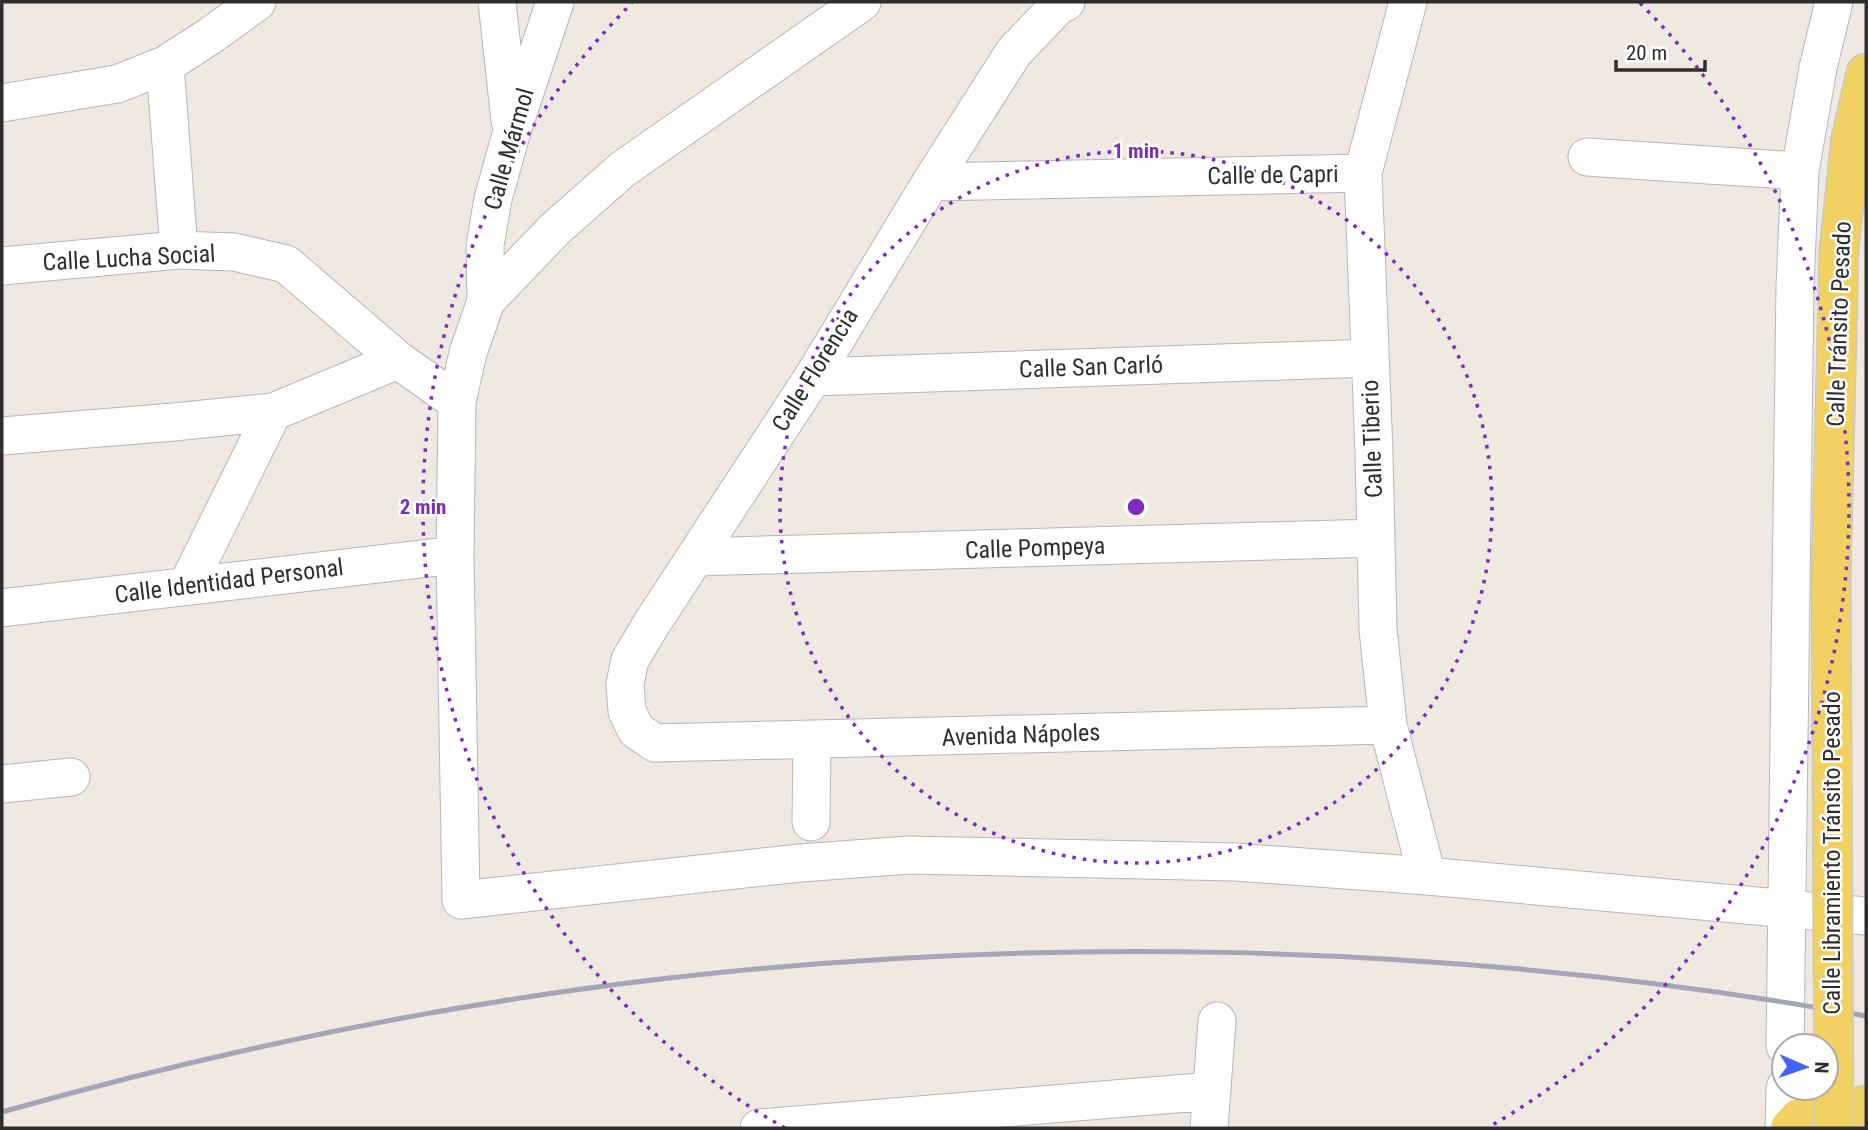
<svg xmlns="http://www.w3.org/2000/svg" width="1868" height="1130" viewBox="0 0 1868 1130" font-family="'Roboto Condensed',sans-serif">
  <rect width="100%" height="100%" fill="#efe9e1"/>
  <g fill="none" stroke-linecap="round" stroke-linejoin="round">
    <defs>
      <path id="minor" d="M497,2L510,120
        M862,2L623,169L555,229L486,301L468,353L457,402L455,555L461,900L800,863L909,855L1235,862L1427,876L1866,916
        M1066,2L1059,5L1014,52L931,182L813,377L652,623L630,660L625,684L627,711L636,730L655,743L1388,725
        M1408,2L1363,173L1374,452L1378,629L1388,725L1427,876
        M165,65L179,250
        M2,103L117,84L165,65L210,36L257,2
        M1587,157L1800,171
        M931,182L1363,173
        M2,266L179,250L234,252L286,264L398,360L457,402
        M486,301L485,245L493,199L512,131L555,2
        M813,377L1370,358
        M2,436L174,422L273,412L398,360
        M695,557L1375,538
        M187,586L273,412
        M2,608L455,555
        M2,784L71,777
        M811,822L812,741
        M1785,1046L1795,286L1800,171L1818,68L1834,2
        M759,1128L1212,1091
        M1209,1128L1217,1021
        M1784,1128L1785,1088"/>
      <path id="major" d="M1831,577L1839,250L1851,138L1866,73
        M1790,1128L1799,1118L1866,1105"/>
    </defs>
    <use href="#minor" stroke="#b4b7c1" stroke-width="39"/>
    <use href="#major" stroke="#c9c9c9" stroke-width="41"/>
    <use href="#minor" stroke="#fff" stroke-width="37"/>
    <use href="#major" stroke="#f2d163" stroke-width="38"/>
    <path stroke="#a3a6b8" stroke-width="5" d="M2,1112C190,1059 381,1017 575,990C1000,931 1444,940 1866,1016"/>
    <defs>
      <path id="major-bridge" d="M1831,577L1834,1128"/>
    </defs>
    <use href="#major-bridge" stroke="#c9c9c9" stroke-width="41" stroke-linecap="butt"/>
    <use href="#major-bridge" stroke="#f2d163" stroke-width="38"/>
  </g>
  <g fill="none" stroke="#7b2cbf" stroke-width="3.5" stroke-dasharray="3.5 7">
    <circle cx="1136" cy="507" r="356"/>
    <path d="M785 1128A713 713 0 0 1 632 3M1640 3A713 713 0 0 1 1487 1128"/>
  </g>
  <g text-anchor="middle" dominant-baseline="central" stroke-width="5" stroke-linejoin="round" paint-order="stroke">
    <g font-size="24" fill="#2e2e2e" stroke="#fff">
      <text transform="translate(509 149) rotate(-74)">Calle Mármol</text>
      <text transform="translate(1273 175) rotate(-1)">Calle de Capri</text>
      <text transform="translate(129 258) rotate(-3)">Calle Lucha Social</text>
      <text transform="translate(1839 324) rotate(-88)">Calle Tránsito Pesado</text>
      <text transform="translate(1091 367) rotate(-2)">Calle San Carló</text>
      <text transform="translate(815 370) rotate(-58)">Calle Florencia</text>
      <text transform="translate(1372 439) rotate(-92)">Calle Tiberio</text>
      <text transform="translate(1035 548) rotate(-2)">Calle Pompeya</text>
      <text transform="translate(229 581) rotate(-7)">Calle Identidad Personal</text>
      <text transform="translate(1021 735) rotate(-2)">Avenida Nápoles</text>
      <text transform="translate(1832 853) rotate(-90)">Calle Libramiento Tránsito Pesado</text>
    </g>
  </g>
  <circle cx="1136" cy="507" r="10" fill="#7b2cbf" stroke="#fff" stroke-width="3.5"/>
  <g font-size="21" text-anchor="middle" font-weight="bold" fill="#7b2cbf" stroke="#fff" stroke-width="5" stroke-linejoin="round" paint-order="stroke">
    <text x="1136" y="158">1 min</text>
    <text x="423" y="514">2 min</text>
  </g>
  <rect width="1868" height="1130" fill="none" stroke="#2e2e2e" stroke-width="7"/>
  <g transform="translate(1805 1067) rotate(92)"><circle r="33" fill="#ffffff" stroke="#ababab" stroke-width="2"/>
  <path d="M0-5L12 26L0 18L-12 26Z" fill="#4264fb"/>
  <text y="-10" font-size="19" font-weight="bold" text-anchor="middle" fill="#2e2e2e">N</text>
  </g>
  <path d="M1616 60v10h89v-10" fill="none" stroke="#2e2e2e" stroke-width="3.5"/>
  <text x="1626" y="60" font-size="21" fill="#2e2e2e" stroke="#ffffff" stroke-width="5" paint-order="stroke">20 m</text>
</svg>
